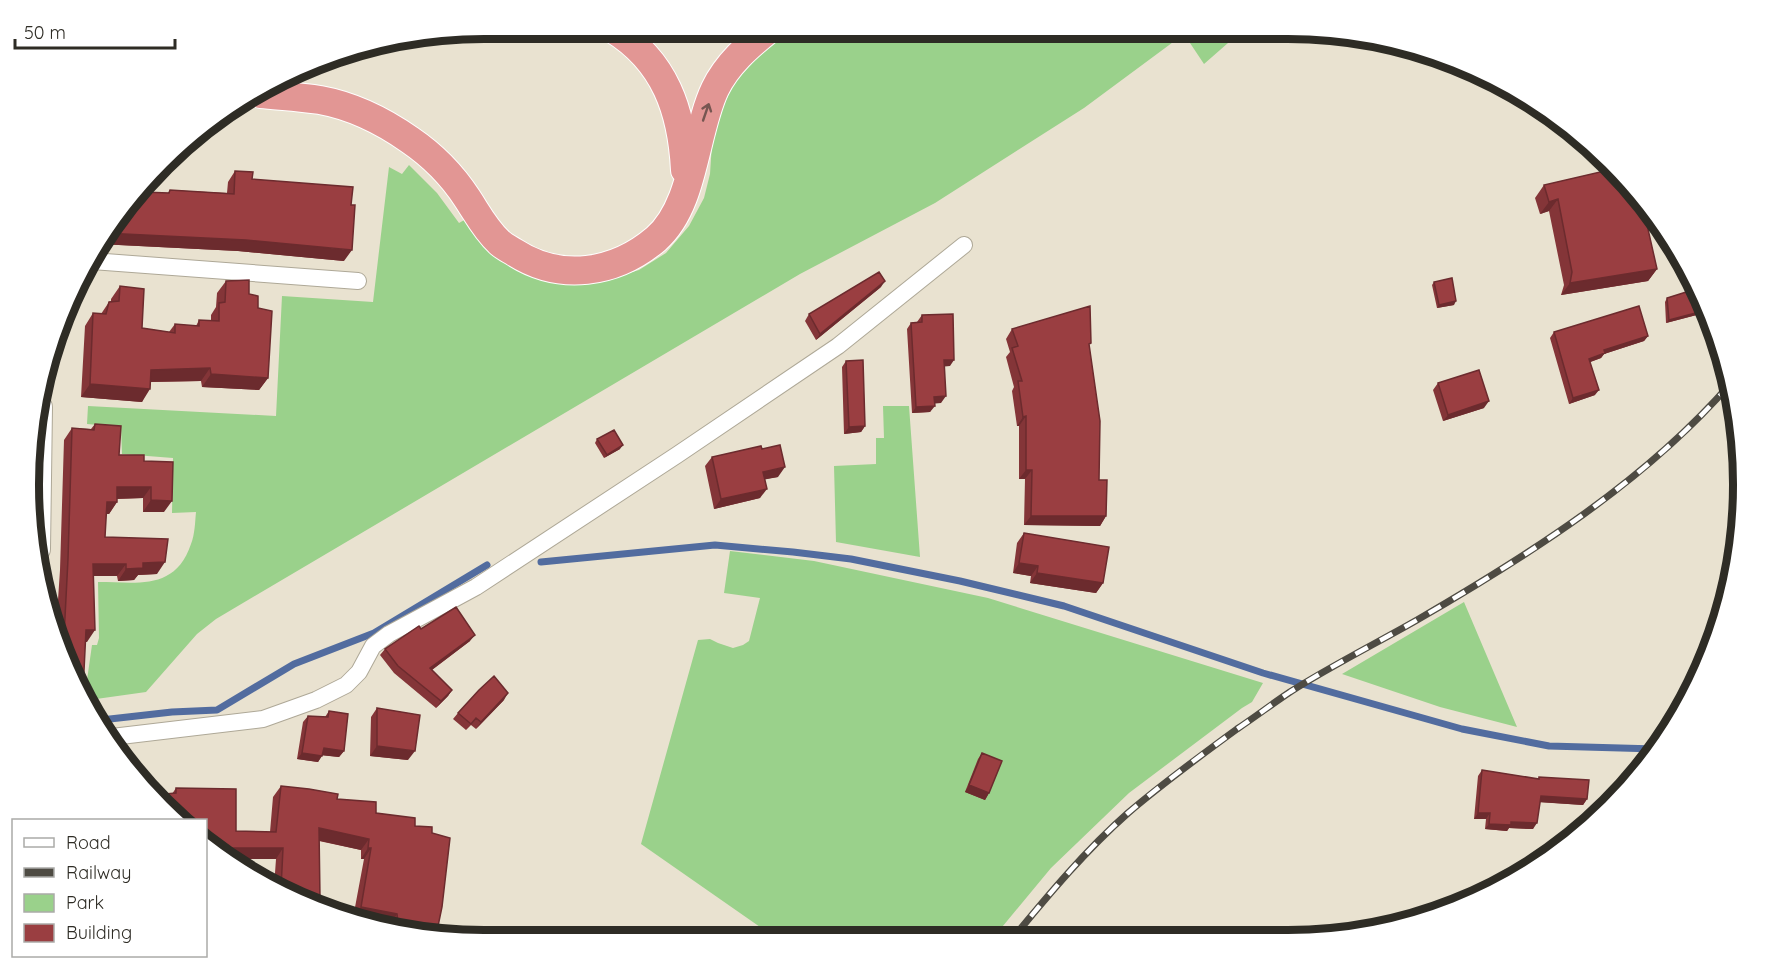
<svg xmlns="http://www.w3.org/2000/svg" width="1772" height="969" viewBox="0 0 1772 969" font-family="Quicksand,sans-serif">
  <rect width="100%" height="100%" fill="#e9e2d0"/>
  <path fill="#9ad18b" d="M790,29H1317L1396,42L1236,36L1204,64L1184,34L1084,108L935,203L800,274L216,619L197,634L146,692L89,700L85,694L92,645H97L99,638L98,582C138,582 175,591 191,544C195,534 195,522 196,512L172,513L173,458L122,454L121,427L87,424L88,406L276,416L282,296L373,302L389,167L402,174L409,165L437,193L459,223L466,219L554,280L594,283L639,270L666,253L689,226L704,198L710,174L712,143L720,114L731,89L748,62L770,40Z
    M883,406H909L920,557L836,542L834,466L876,464V438H884Z
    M730,551L814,561L988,598L1263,683L1252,702L1242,708L1129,793L1051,868L993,938H776L641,844L698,640L710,639L718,643L733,648L743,645L749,641L760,598L724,593Z
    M1464,602L1517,727L1440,707L1342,674Z"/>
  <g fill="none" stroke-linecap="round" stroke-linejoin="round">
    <path stroke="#526c9f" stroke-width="7" d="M541,562L715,545L793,552L851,559L960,581L1064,606L1263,673L1462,729L1549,746L1656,749
      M101,720L172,712L217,710L294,664L374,633L487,565"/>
    <defs>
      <path id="minor" d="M92,261L358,281
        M112,737L263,719L316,700L346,685L359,672L373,646L389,634L476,587L677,455L838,346L964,245"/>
      <path id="secondary" d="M38,549L40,407"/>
      <path id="trunk" d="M613,29C665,61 682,111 685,170
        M261,94C281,96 301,97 320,100C353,106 383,121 410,140C432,155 452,175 467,198C477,213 485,229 499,242C503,246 509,249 514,252C560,282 615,274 656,239C695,205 694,133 715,89C727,64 748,46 769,29"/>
    </defs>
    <use href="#minor" stroke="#aea897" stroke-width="18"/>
    <use href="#secondary" stroke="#aea897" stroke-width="26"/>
    <use href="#trunk" stroke="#fff" stroke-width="30"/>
    <use href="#minor" stroke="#fff" stroke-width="16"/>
    <use href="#secondary" stroke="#fff" stroke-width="24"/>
    <use href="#trunk" stroke="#e29694" stroke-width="28"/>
    <defs>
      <path id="rail" d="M1013,938C1049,894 1086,850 1128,813C1163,783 1200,756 1237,729C1255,717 1272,704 1290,692C1331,666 1375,644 1417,620C1529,555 1646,481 1731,383"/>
    </defs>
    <use href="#rail" stroke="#4e4b43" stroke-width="7"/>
    <use href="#rail" stroke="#fff" stroke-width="4.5" stroke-dasharray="14" stroke-linecap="butt"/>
  </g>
  <path fill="#843538" d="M235,171L252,179L344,261L238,251L99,244L105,231L168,193L170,190L227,193L228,182Z
    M1544,185L1657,269L1648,281L1561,295L1564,285L1549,211L1540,214L1535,198Z
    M226,281L249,294L258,308L268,378L259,390L202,387L201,381L151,382L142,402L81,397L85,326L93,313L101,314L109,302H111V299L120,286L142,328L169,332L175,324L196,326L199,320L211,321V315L216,307L217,293Z
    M1434,282L1454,305L1437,308L1432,285Z
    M881,287L816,340L805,321L809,314Z
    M1699,288L1708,312L1666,323L1665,302L1667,298Z
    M922,315L950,366H944L941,403H935L930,412L912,413L907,329L911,323L917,322Z
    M1012,329L1089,346L1099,480L1106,516L1100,526L1024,525L1025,479H1019V426H1017L1012,391L1014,387L1006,357L1010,352L1006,339Z
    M1554,332L1648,336L1644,341L1604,354L1601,358L1590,362L1595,395L1569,404L1550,338Z
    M846,361L865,426L861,432L844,434L842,367Z
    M1438,383L1484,408L1443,421L1433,390Z
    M95,424L119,455L144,461L164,512H143V498L117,499V502L109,514H106L105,537L157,574L138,575L134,580L118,581L117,576H94L87,642H86L63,659L56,630L60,570L64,440L72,428L91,429Z
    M597,439L620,449L604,458L595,443Z
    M762,449L778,477L765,479L760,498L714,509L705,466L712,457Z
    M1024,533L1103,583L1096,593L1030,583L1031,576L1013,573L1017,543Z
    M421,629L470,641L432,670L452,690L448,696L436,708L394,673L380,655L385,649Z
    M504,700L476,729L471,725L466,730L453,719L458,713Z
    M377,708L408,760L370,756L371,717Z
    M329,711L344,751L339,757L322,755L318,762L297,759L303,722L308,716L325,717Z
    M982,753L989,793L985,800L965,792L978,759Z
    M1482,770L1538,779L1539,777L1587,799L1583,805L1540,802L1533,829L1509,828L1507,831L1485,829L1486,819H1474L1478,776Z
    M281,786L337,799L415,826L432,833L436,936L390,929V925L353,918L364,859H361V850L319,841L320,898L323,907L274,887L276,859L172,794L176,788L236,831L270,832L273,797Z"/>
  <path fill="#6c2b2e" d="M1558,199L1549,211L1540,214L1549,202Z
    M104,233L246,240L352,250L344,261L238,251L99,244Z
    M1657,269L1648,281L1561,295L1570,283Z
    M885,281L881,287L816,340L820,334Z
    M1456,301L1454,305L1437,308L1439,305Z
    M1707,310L1708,312L1666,323L1669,320Z
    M1648,336L1644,341L1604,354L1601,358L1585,364L1589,359L1604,350Z
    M944,360H954L950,366L939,367Z
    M210,368L201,381L142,382L151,370Z
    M211,374L268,378L259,390L202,387Z
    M90,384L150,389L142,402L81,397Z
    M1599,390L1595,395L1569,404L1573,398Z
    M946,396L941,403L930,404L934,397Z
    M1489,401L1484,408L1443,421L1448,415Z
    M935,406L930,412L912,413L916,407Z
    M1026,416L1019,426H1017L1023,417Z
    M865,426L861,432L844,434L849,427Z
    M623,445L620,449L604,458L607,455Z
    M785,467L778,477L757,481L763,472Z
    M1026,470H1032L1025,479H1019Z
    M117,487H151L143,498L109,499Z
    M767,489L760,498L714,509L721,499Z
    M151,500L172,501L164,512H143Z
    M107,502H117L109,514H99Z
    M1031,516H1106L1100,526L1024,525Z
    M165,562L157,574L138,575L134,580L118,581L126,569L143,563Z
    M1019,563L1038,566L1031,576L1013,573Z
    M93,564H126L117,576H85Z
    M1037,573L1103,583L1096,593L1030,583Z
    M86,630H95L87,642H78Z
    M475,635L470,641L425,675L430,668Z
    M452,690L448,696L436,708L441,701Z
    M508,693L504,700L476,729L481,722Z
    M377,746L415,751L408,760L370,756Z
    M324,748L344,751L339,757L319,755Z
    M302,753L322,756L318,762L297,759Z
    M969,785L989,793L985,800L965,792Z
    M1541,796L1587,799L1583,805L1537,802Z
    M1478,813H1490L1486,819H1474Z
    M1511,822L1537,823L1533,829L1509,828L1507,831L1485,829L1489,824Z
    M319,828L369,839L361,850L312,839Z
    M224,848H283L276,859H231L222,851Z
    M368,848H371L364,859H361Z
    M361,907L397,914L390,925L353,918Z
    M398,923L418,927L414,933L394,929Z"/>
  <path fill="#9a3e41" stroke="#6c2b2e" stroke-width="1.5" d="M1613,169L1641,198L1657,269L1570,283L1572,272L1558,199L1549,202L1544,185Z
    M235,171L253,172L252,179L353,187L351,205H355L352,250L246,240L104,233L142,192L169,193L170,190L234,194Z
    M879,272L885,281L820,334L809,314Z
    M1452,278L1456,301L1439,305L1434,282Z
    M249,280V294L258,296V308L272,311L268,378L211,374L210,368L151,370L150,389L90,384L93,313L106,314L109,302L119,301L120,286L144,289L142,328L175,333V324L199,326V320L219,321V303L225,302L226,281Z
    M1699,288L1707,310L1669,320L1667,298Z
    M1090,306L1091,343L1089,344L1100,421L1099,480H1107L1106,516H1031L1032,470H1026V416L1023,417L1018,381H1022L1012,348L1018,346L1012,329Z
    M1639,306L1648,336L1604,350L1605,353L1589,359L1599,390L1573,398L1554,332Z
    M953,314L954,360H944L946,396L934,397L935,406L916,407L911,323L922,322V315Z
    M863,360L865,426L849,427L846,361Z
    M1479,370L1489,401L1448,415L1438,383Z
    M95,424L121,426L119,455H144V461L173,462L172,501L151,500V487H117V502H107L105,537L168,539L165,562L143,563V568L126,569V564H93L95,630H86L83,691L63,659V656L68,559L72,428L94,430Z
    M614,430L623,445L607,455L597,439Z
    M780,445L785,467L763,472L767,489L721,499L712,457L761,446L762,449Z
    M1024,533L1109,547L1103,583L1037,573L1038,566L1019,563Z
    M456,607L475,635L430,668L452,690L441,701L398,666L385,649L419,626L421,629Z
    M494,676L508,693L481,722L476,718L471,724L458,713L479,690Z
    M377,708L420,715L415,751L377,746Z
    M329,711L348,714L344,751L324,748L322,756L302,753L308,716L328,717Z
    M982,753L1002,761L989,793L969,785Z
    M1482,770L1539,779V777L1589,780L1587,799L1541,796L1537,823L1511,822V825L1489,824L1490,813H1478Z
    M281,786L309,789L338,794L337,799L376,802V813L415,818V826L432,827V833L450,838L442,907L436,936L419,934L418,927L398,923L397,914L361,907L371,848H368L369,839L319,828L320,898H323V907L281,889L283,848H224V852L206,838V820H185L153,795L176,793V788L236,789V831L276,832Z"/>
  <defs><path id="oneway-shaft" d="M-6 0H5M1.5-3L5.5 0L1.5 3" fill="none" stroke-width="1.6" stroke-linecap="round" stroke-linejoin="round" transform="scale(1.5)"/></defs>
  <use stroke="#765651" href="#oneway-shaft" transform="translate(706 112) rotate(-71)"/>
  <path d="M0 0H1772V969H0ZM484 39H1288A445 445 0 0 1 1733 484V485A445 445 0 0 1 1288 930H484A445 445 0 0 1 39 485V484A445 445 0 0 1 484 39Z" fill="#fff" fill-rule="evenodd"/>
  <path fill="none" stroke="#2e2c25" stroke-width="8" d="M484 39H1288A445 445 0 0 1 1733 484V485A445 445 0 0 1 1288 930H484A445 445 0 0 1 39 485V484A445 445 0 0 1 484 39Z"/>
  <rect x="12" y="819" width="195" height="138" fill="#ffffff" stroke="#ababa8" stroke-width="1.5"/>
  <rect x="24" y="838" width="30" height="9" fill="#ffffff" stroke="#ababa8" stroke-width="1.5"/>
  <text x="66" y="849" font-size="18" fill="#2e2c25">Road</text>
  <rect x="24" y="868" width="30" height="9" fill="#4e4b43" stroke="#ababa8" stroke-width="1.5"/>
  <text x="66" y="879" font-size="18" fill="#2e2c25">Railway</text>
  <rect x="24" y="894" width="30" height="18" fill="#9ad18b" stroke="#ababa8" stroke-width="1.5"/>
  <text x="66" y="909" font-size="18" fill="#2e2c25">Park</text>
  <rect x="24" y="924" width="30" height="18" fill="#9a3e41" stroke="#ababa8" stroke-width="1.5"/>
  <text x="66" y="939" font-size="18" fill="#2e2c25">Building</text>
  <path d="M15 39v9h160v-9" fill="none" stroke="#2e2c25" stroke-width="3"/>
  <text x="24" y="39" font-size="18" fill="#2e2c25" stroke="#ffffff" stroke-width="4.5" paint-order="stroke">50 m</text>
</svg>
